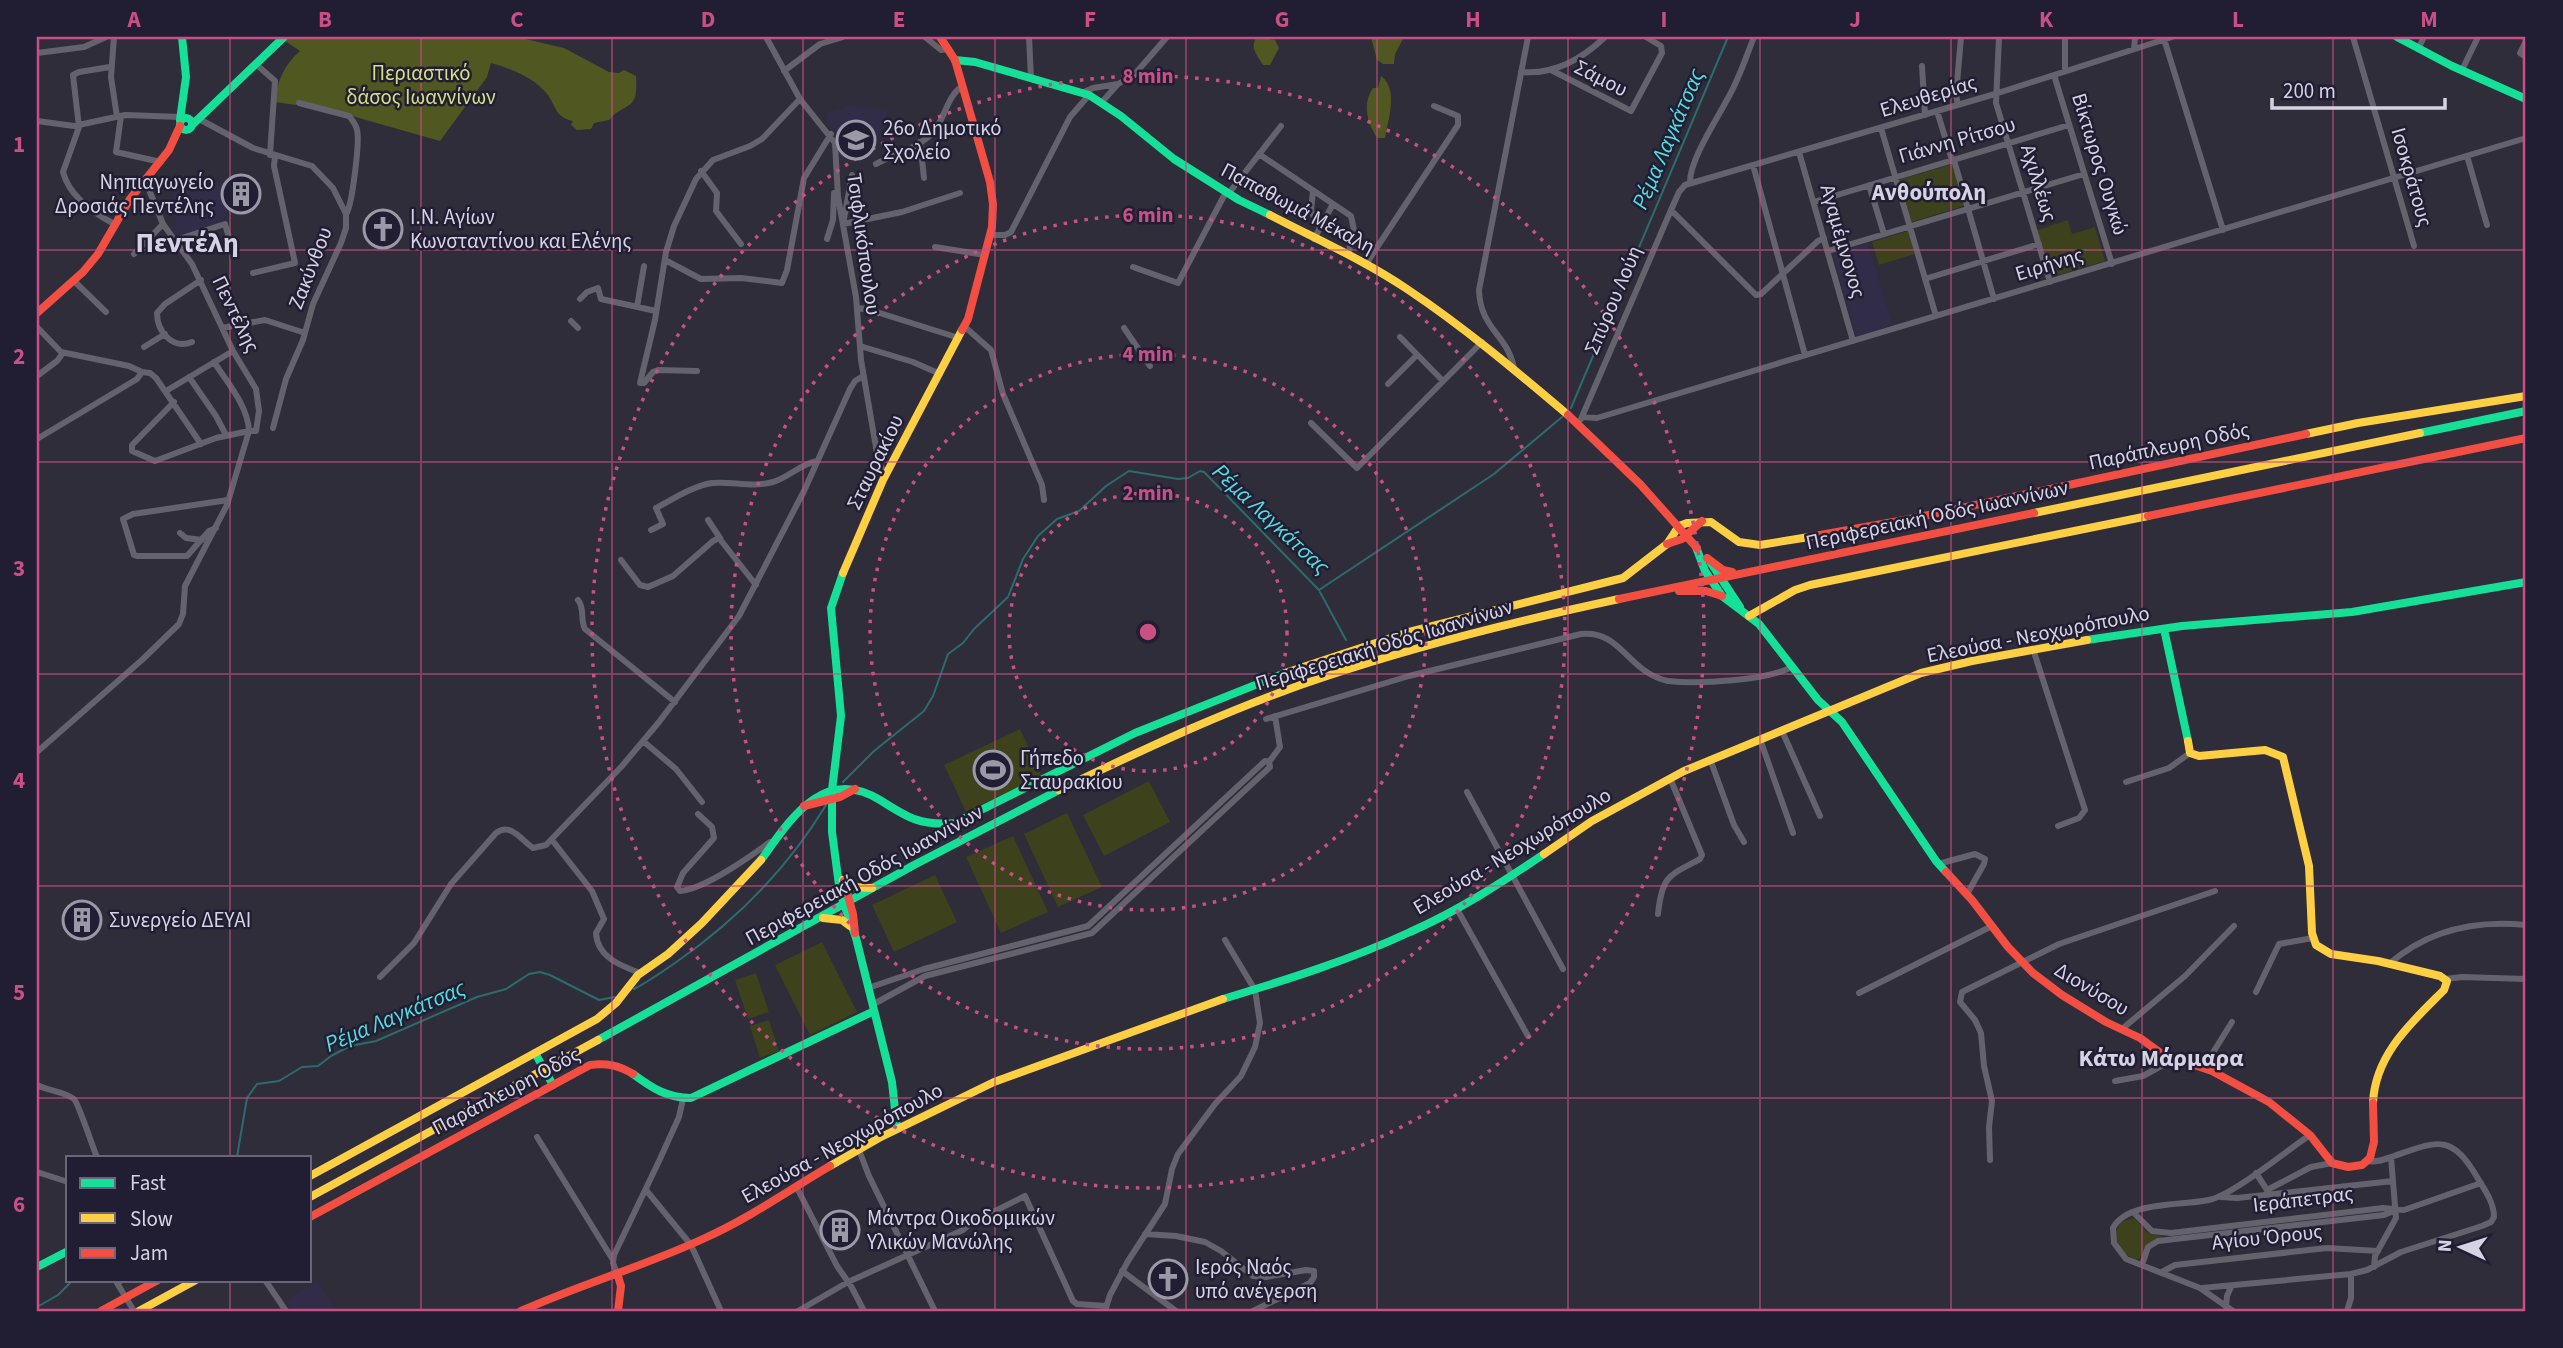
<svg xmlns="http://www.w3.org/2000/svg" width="2563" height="1348" viewBox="0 0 2563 1348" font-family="'Source Sans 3',sans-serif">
  <rect width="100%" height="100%" fill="#2e2d39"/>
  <path fill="#312d48" d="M848,106L889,110L872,148L838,162L837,133L827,122V113Z
    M207,179L221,185L230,193V208L222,221L212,227L179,237L174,232L176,212L172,207L173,191Z
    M1868,243L1892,325L1856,336L1833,253Z
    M317,1281L336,1311H292L286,1301Z"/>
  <path fill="#3d411c" d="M1953,164L1966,205L1912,222L1899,180Z
    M2068,220L2072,234L2095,227L2105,261L2051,277L2037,230Z
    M1908,231L1915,254L1879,265L1872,242Z
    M1020,729L1042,776L966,812L944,765Z
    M1149,781L1170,822L1104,856L1083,815Z
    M1067,813L1102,887L1058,907L1024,834Z
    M1013,836L1048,912L1001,933L966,857Z
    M935,875L957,922L894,952L872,905Z
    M822,942L857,1012L810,1035L775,965Z
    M756,973L769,1012L748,1019L735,980Z
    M769,1020L779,1051L760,1058L750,1026Z
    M2134,1218L2148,1233L2161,1236L2162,1238L2146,1245L2141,1257L2137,1260C2121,1255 2109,1237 2121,1222Z"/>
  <path fill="#515720" d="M279,37H517L564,48L609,72L619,73L624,70L636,76C639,113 625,101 609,120L594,123L591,129L577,130L571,125L573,121C555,117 557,108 548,95C534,77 512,69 491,63L487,77L440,141L299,101L296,105L275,102C277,81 284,65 300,51Z
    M1257,37L1275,40L1279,48L1270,65H1263C1257,55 1249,47 1257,37Z
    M1371,37H1404L1395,54L1394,64H1383L1377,60Z
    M1381,76C1399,89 1388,120 1385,138H1377C1367,122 1362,104 1373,88H1378Z"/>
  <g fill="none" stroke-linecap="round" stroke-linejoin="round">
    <path stroke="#2b6c6e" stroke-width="2" d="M1571,408L1728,37
      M1320,592L1346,640
      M843,782L874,751L924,711L933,696L948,654L963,643L974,629L1008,597L1023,559L1038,536L1057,519L1079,511L1106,486L1129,471L1178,479L1188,478L1200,471L1204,472L1319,590L1494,474L1562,417
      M634,989C648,982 662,972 675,963C734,922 788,868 826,805
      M237,1157L247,1098L257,1084L279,1081L302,1067L318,1066L331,1056L350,1046L376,1041L477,997L506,989L529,974L540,972L550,975L599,1000L615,997
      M37,1307L58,1295L73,1280"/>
    <path stroke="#64636d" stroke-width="6" d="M114,37L111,77L117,117
      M766,37L800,99L835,143L838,197L856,297L861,360L879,465L887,473
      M925,37L941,50L949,49
      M1029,37L1031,78
      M1999,37L1996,103L2050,282
      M2353,37L2414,246
      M2164,39L2223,230
      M2526,41L2520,53L2526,57
      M2134,49L2135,37
      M2418,49L2424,37
      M37,53L84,47L106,37
      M257,65L275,81L270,155
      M1922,66L1925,115
      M110,67L79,72L73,75L79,127L63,172C69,196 95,214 116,225
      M1551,70L1631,111L1662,53L1661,46L1646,37
      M2462,70L2478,37
      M784,71L820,44L843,37
      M2065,71V37
      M1521,72C1554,75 1582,59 1605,37
      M2054,75L2112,264
      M1084,92L1093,88L1118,84
      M1102,102L1118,84L1134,75L1167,37
      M299,103L349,116C352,120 356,124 357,130C360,141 352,207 346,214
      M1958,105L1956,95L1961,37
      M1937,111L1952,160
      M121,116L116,152L161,162
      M199,119L253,148L312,166L333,188L346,214V228L341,243L313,304L303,340L286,379L273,428
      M37,121L74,126L125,115L181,117
      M1881,128L1936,316
      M920,142L924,178
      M1799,152L1853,341
      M1259,154L1351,216L1354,230L1348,255
      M2467,156L2487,225
      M1954,160L1994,299
      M876,164C893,155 921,147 934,131C945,118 948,94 963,86
      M1753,165L1805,355
      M701,171L717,193L716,211L741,244
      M852,175L843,224L902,212L960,193
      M1690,183C1689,161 1717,119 1728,98C1739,79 1746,57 1754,37
      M1869,185L1884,234
      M1313,191L1311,211L1320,228
      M1229,193L1281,126
      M1814,202L2069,125
      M1671,210L1756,295L1761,294L1818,241L1824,238
      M990,235H1005L1011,232L1070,117L1089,95
      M827,239L833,220L834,193
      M1314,239L1333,204
      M176,240L225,224L233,252
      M935,247L985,255
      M1828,251L2084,174
      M134,254L163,224
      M665,260L701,279L741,278L782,283L787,270L804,178L831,134
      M1366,264L1458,125V116L1434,106
      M1133,267L1178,283L1226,192
      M253,273L295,263L274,166L275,156
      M1925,279L2039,244
      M73,280L106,312
      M580,299L587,292L598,288L601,299L656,311
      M637,307L644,266
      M857,308L867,309L959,338
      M571,321L578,328
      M37,327L61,352L129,366L142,372L137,379L37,439
      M965,327L991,350L1003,394L1042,485L1044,500
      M222,328L265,320L305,333
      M1124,328L1150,366
      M1400,337L1443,381
      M192,342C173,350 157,332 157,313L165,304L201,280
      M860,346L913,362L940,374
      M144,347L165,334
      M1514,368C1508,335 1480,329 1479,290L1528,37
      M697,371L658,370L653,372L644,383H640L655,320L666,252L674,226L696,179L713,160L750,146L762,139L800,99
      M142,372L150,373L156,378L201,444
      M37,376L57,361L63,353
      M189,377L216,416L226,435
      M1388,384L1417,355
      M166,391L233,351
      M174,402L132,445V451L155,461L216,438L249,431C248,406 227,382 214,362
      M1582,417L1597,418L2526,138
      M1581,419L1671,210L1679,192L1685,185L1995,94L2172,37
      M1311,423L1357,468L1482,342
      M708,520L720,538
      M216,528L209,531L187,556H137L134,555L123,519L133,514L228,500
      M651,530L663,524L656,508C673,499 693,486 712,483C732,481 752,488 773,482C788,478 802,463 817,461
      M180,533L186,538L202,540
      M621,560L640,585L648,587L673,576L713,541L719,538L756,585
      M578,600C585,608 580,620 585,629L675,702
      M2033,649L2085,810L2079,818L2058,826
      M1266,719L1409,676L1581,634C1622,630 1627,672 1668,681C1697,684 1769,681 1793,666
      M1782,731L1820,816
      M1760,739L1793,833
      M643,741L676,769L702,802
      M37,752L143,659L179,624L183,614L185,586L227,505L249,431H256L259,411L256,389L233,351L192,264L163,224L145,180
      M1710,759L1734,825L1744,842
      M2126,782L2169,768L2190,753
      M1467,792L1563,969
      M698,814L712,827L714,838L683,873L677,887L680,891C703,890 751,856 770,842H775
      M552,840L592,891L604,919L596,933C597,957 621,966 640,973
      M1938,864L1975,854L1985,859L1984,864L1967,894
      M1457,909L1528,1036
      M1658,914C1662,876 1668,876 1700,859L1702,855L1670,778
      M2389,964C2428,930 2476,920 2526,925
      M380,977L414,943L451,884L496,833C511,822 521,840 533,848L546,845L622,766L659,722L739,616L804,491L850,389L855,381L863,376
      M2445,979L2462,977L2526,979
      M868,988L924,969L1088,926L1265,761L1269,762
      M2256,992L2279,944L2313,938
      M1859,993L1992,926
      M872,1005L925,976L1092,933L1270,767L1269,762L1280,747L1275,716
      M2122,1029L2185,976L2234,926
      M2204,1067L2232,1022
      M2115,1081L2143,1076L2174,1059
      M37,1085C48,1091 64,1091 74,1099C78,1102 93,1148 97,1157
      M537,1137L613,1260
      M859,1150L869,1176L935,1311
      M1990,1160L1989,1127L1992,1101L1984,1066L1981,1033L1975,1020L1960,1002L1962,992L2059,944L2215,891
      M37,1172L68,1182
      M2256,1173L2267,1190L2311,1167L2332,1163
      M796,1186L837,1266L851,1286L864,1311
      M646,1190L691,1245L721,1311
      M2221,1197L2237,1198L2393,1181
      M2134,1213L2152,1231L2171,1233L2383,1208L2404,1210L2481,1183
      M1145,1234L1176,1236L1205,1242L1221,1251L1253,1276L1266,1277L1306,1270L1314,1271V1277L1310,1283L1253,1311
      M2142,1265L2148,1247L2158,1241L2384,1215L2396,1210
      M2374,1267L2375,1256L2396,1218L2391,1157
      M1122,1271L1176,1311
      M2162,1272L2175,1265L2327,1248L2378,1251
      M617,1273L613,1263L614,1255L660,1159L679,1117L683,1099
      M122,1280L117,1283L134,1311
      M265,1280L286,1311
      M2202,1288L2351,1274
      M2226,1307L2227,1296L2231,1287
      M798,1311L848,1282L963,1230L971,1223L1025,1196L1073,1301L1077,1304L1106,1306
      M1105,1311L1110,1295L1128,1261L1165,1204L1172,1169L1178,1154L1215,1104L1241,1076L1255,1047L1260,1023L1255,990L1225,940
      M2233,1311L2200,1288L2126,1259L2114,1243L2113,1228C2127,1201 2181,1206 2209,1200C2233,1195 2286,1151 2310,1135
      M2347,1311L2351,1298V1274L2367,1270L2401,1252L2482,1226L2491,1222L2494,1217C2494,1202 2484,1189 2477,1177C2451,1133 2437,1141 2394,1156C2385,1159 2377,1163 2368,1161"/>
    <path stroke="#16e098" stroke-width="8" d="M2397,37L2452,66L2526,99
      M955,60L975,62L1089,95L1121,116L1174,159L1239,200L1270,215
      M180 124a6 6 0 1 1 12 0a6 6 0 1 1-12 0Z
      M180,120L186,77L182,37
      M192,125L284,37
      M2420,433L2526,411
      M1696,547L1705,571L1722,596L1759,624L1818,700L1842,722L1936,861L1946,872
      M1711,563L1740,607
      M843,573L831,608L841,716L832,790V832L840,893L856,938L892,1082L897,1128
      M2164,629L2188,741
      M2087,640L2182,626L2352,612L2526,582
      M761,860C790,820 823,765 880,800C908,818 921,826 955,823L1135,733L1285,673
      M1223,999C1286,980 1350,960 1410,932C1458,911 1501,883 1544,854
      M598,1040L914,865L1059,790
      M535,1053L553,1085
      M633,1074C652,1088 667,1098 691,1098L874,1011
      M37,1267L68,1251"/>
    <path stroke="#ffcf43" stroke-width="8" d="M1270,215C1316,239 1364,260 1407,289C1464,327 1516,371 1568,415
      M2306,434L2358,423L2526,396
      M2034,513L2420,433
      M843,573L883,480L962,330
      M1749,616L1795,590L1810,585L2148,516
      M1285,673L1409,632L1623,578L1667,544L1679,526L1687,523L1711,522L1739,542L1760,545L1809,537
      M2188,741L2190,753L2199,756L2265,750L2283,757L2309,866L2312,933L2316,945L2331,954L2378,961L2440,976L2447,981L2444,990C2412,1022 2375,1054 2373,1103
      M1059,790C1146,748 1235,706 1327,676C1423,644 1521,620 1619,599
      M1544,854L1592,821L1684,771L1921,673L1972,661L2087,640
      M843,880L854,887L872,888
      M823,918L842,920L850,926
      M830,1166L879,1138L994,1082L1223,999
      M310,1176L597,1019L616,1003L638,975L668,954L702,923L761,860
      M310,1197L598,1040
      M139,1311L196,1280"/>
    <path stroke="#f24e42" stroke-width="8" d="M940,37L955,60L990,182L993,204L992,227L968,319L962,330
      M37,313L83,272L98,254L130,199L169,150L180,126
      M1568,415L1640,484L1697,548
      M2148,516L2526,438
      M1809,537L1910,519L2306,434
      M1667,544L1682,539L1702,521
      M1707,558L1723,570L1732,572
      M1679,591H1706L1722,596
      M1619,599L2034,513
      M804,806L840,797L855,789
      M1946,872L1972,900L2008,947L2033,973L2062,995L2106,1022L2140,1038L2162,1054L2212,1071L2269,1102L2310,1135L2332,1163L2348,1167L2362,1165L2370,1158L2374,1142L2373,1103
      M844,881L853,914L855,933
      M310,1217L590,1065C607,1063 618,1065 633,1074
      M617,1273L621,1286L618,1311
      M101,1311L158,1280
      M521,1311C581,1284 645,1266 705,1238C748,1219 789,1190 830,1166"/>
  </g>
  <path fill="none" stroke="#c85084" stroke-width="2" stroke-opacity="0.55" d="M230,37V1157M421,37V1311M612,37V1311M803,37V1311M995,37V1311M1186,37V1311M1377,37V1311M1568,37V1311M1760,37V1311M1951,37V1311M2142,37V1311M2333,37V1311M37,250H2526M37,462H2526M37,674H2526M37,886H2526M37,1098H2526M230,1280V1311"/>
  <g fill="none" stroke="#c85084" stroke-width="3.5" stroke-dasharray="3.5 7">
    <circle cx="1148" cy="632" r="139"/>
    <circle cx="1148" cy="632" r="278"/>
    <circle cx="1148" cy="632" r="417"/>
    <circle cx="1148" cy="632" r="556"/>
  </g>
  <defs>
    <symbol id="school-ring" viewBox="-11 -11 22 22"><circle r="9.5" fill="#211e34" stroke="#9b99a8" stroke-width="1.5"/><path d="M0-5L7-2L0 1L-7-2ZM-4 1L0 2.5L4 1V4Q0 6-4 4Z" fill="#9b99a8"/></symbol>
    <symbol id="building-ring" viewBox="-11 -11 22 22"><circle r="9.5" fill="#211e34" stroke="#9b99a8" stroke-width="1.5"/><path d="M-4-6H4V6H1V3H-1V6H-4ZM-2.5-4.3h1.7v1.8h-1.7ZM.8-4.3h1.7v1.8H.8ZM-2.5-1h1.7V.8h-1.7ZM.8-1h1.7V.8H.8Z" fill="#9b99a8"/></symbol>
    <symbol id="church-ring" viewBox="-11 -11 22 22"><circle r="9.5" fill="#211e34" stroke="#9b99a8" stroke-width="1.5"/><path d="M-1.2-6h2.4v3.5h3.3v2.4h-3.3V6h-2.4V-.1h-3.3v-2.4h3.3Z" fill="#9b99a8"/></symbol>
    <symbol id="stadium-ring" viewBox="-11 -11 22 22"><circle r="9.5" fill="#211e34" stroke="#9b99a8" stroke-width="1.5"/><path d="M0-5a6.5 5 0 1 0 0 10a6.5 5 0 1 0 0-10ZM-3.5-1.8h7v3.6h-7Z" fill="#9b99a8"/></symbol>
  </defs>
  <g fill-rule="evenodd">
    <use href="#school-ring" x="834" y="118" width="44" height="44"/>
    <use href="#building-ring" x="219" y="172" width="44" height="44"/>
    <use href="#church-ring" x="361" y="207" width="44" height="44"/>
    <use href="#stadium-ring" x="971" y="748" width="44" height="44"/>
    <use href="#building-ring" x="60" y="898" width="44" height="44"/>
    <use href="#building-ring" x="818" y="1208" width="44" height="44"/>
    <use href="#church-ring" x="1146" y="1257" width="44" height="44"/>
  </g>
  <g text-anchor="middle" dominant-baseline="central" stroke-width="5" stroke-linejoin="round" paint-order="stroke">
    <g font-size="21" fill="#d5df82" stroke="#211e34">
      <text x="421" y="73">Περιαστικό<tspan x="421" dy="24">δάσος Ιωαννίνων</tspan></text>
    </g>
    <g font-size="21" fill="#d5d3e3" stroke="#211e34">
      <text transform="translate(1601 78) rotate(27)">Σάμου</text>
      <text transform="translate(1928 96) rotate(-17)">Ελευθερίας</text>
      <text transform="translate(1957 140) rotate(-16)">Γιάννη Ρίτσου</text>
      <text transform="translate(2100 164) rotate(73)">Βίκτωρος Ουγκώ</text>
      <text transform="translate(2412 177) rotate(74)">Ισοκράτους</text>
      <text transform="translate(2039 183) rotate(73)">Αχιλλέως</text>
      <text transform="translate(1298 208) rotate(28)">Παπαθωμά Μέκαλη</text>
      <text transform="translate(1843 241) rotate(74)">Αγαμέμνονoς</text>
      <text transform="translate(864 244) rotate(82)">Τσιφλικόπουλου</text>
      <text transform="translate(2049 264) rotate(-17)">Ειρήνης</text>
      <text transform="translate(310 268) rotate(-69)">Ζακύνθου</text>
      <text transform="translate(1613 300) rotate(-67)">Σπύρου Λούη</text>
      <text transform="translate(236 314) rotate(64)">Πεντέλης</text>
      <text transform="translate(2169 446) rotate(-12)">Παράπλευρη Οδός</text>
      <text transform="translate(875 462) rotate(-64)">Σταυρακίου</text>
      <text transform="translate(1937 515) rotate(-12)">Περιφερειακή Οδός Ιωαννίνων</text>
      <text transform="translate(2038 634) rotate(-11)">Ελεούσα - Νεοχωρόπουλο</text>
      <text transform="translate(1384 645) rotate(-17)">Περιφερειακή Οδός Ιωαννίνων</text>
      <text transform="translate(1512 851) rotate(-31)">Ελεούσα - Νεοχωρόπουλο</text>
      <text transform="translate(864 875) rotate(-29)">Περιφερειακή Οδός Ιωαννίνων</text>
      <text transform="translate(2092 989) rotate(31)">Διονύσου</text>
      <text transform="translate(506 1091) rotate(-28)">Παράπλευρη Οδός</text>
      <text transform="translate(842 1143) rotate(-29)">Ελεούσα - Νεοχωρόπουλο</text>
      <text transform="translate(2303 1199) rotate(-7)">Ιεράπετρας</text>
      <text transform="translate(2267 1237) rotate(-6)">Αγίου Όρους</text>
    </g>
    <g font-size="21" fill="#d5d3e3" stroke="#211e34" text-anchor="start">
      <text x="883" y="128">26ο Δημοτικό<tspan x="883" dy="24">Σχολείο</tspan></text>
      <text x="214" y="182" text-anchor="end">Νηπιαγωγείο<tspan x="214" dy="24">Δροσιάς Πεντέλης</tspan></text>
      <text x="410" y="217">Ι.Ν. Αγίων<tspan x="410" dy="24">Κωνσταντίνου και Ελένης</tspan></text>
      <text x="1020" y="758">Γήπεδο<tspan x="1020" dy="24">Σταυρακίου</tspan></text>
      <text x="109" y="920">Συνεργείο ΔΕΥΑΙ</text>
      <text x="867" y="1218">Μάντρα Οικοδομικών<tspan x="867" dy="24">Υλικών Μανώλης</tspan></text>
      <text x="1195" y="1267">Ιερός Ναός<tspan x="1195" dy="24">υπό ανέγερση</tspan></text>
    </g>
    <g font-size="23" font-style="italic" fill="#53dde0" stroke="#211e34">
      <text transform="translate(1668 139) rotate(-67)">Ρέμα Λαγκάτσας</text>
      <text transform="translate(1271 519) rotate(43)">Ρέμα Λαγκάτσας</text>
      <text transform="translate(395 1016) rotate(-23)">Ρέμα Λαγκάτσας</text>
    </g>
    <g font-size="23" font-weight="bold" fill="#d5d3e3" stroke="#211e34">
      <text x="1929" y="192">Ανθούπολη</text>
    </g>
    <g font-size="24" font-weight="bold" fill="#d5d3e3" stroke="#211e34">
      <text x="2161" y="1058">Κάτω Μάρμαρα</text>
    </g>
    <g font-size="28" font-weight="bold" fill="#d5d3e3" stroke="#211e34">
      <text x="187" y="243">Πεντέλη</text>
    </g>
  </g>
  <circle cx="1148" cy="632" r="10" fill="#c85084" stroke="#211e34" stroke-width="3.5"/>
  <g font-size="21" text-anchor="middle" font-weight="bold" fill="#c85084" stroke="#211e34" stroke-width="5" stroke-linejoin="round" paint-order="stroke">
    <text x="1148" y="83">8 min</text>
    <text x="1148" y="222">6 min</text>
    <text x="1148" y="361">4 min</text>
    <text x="1148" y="500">2 min</text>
  </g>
  <rect width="2563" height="1348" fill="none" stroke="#211e34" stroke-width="77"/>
  <rect x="66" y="1156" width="245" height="126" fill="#211e34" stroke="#69667a" stroke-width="2"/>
  <rect x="80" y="1178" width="35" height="10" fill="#16e098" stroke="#69667a" stroke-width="2"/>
  <text x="130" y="1190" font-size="21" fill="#d5d3e3">Fast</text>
  <rect x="80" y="1213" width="35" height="10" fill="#ffcf43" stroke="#69667a" stroke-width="2"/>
  <text x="130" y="1226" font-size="21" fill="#d5d3e3">Slow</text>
  <rect x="80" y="1248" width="35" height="10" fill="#f24e42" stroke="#69667a" stroke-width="2"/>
  <text x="130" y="1260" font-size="21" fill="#d5d3e3">Jam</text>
  <g transform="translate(2461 1247) rotate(274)" stroke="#211e34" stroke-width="5" paint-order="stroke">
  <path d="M0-5L12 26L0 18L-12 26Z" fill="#d5d3e3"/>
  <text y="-10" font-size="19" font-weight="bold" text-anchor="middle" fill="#d5d3e3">N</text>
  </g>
  <path d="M2272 98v10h173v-10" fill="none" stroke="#d5d3e3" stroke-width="3.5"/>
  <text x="2283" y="98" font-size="21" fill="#d5d3e3" stroke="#211e34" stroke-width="5" paint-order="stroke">200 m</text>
  <rect x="38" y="38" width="2486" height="1272" fill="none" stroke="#c85084" stroke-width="2.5"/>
  <g font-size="23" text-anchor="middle" font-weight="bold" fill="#c85084">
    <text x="134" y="27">A</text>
    <text x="325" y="27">B</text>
    <text x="517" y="27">C</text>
    <text x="708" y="27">D</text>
    <text x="899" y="27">E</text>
    <text x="1090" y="27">F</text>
    <text x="1282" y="27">G</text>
    <text x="1473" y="27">H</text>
    <text x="1664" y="27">I</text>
    <text x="1855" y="27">J</text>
    <text x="2046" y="27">K</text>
    <text x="2238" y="27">L</text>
    <text x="2429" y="27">M</text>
    <text x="19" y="152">1</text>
    <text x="19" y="364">2</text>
    <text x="19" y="576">3</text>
    <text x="19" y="788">4</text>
    <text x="19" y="1000">5</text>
    <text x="19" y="1212">6</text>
  </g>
</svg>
